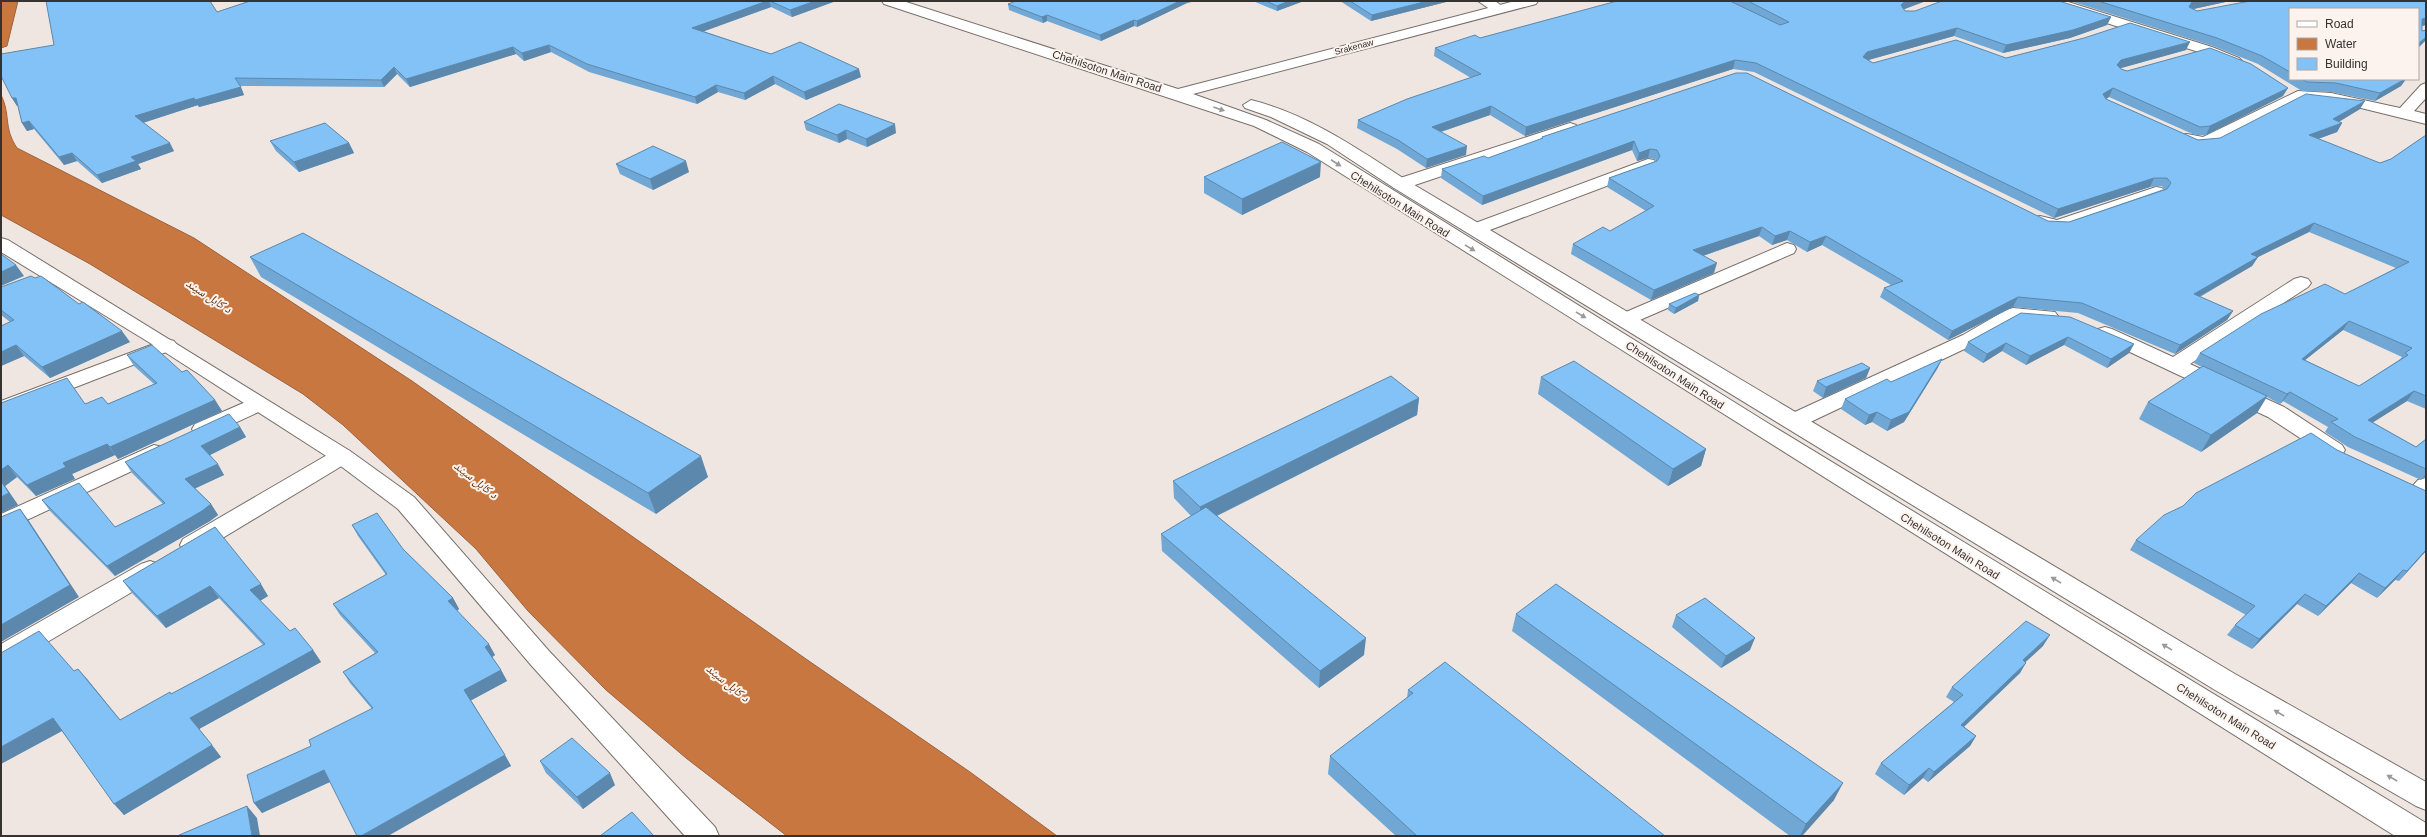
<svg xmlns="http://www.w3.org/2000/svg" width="2427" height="837" viewBox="0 0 2427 837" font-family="Helvetica,'Noto Naskh Arabic',sans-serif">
  <rect width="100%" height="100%" fill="#efe6e1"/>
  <path fill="#c97741" stroke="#9d623c" d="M1,1H18L7,46L1,48Z
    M1,95C11,115 3,127 17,148L194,238L412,381L806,659L970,772L1057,836H787L686,758L606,690L528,611L476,549L343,425L303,394L90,264L1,215Z"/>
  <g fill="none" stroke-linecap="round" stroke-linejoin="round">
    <defs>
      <path id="minor" d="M1478,1H1495L1506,9L1504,12H1494Z
        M2044,1H2065L2212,47L2239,58L2242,61L2239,64H2229L2202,53L2046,4Z
        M2426,83V98L2414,111L2426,114V124L2361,108L2301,101L2215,145C2204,147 2186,150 2179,139L2181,135L2187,134L2203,137L2298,91L2331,93L2400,108L2421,85Z
        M1570,123L1576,125L1578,128L1576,131L1406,188H1394L1391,184L1394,180Z
        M1648,159L1654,160L1657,164L1654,168L1482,233H1470L1467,229L1470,225Z
        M2156,187L2162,188L2165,192L2162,196L2064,230C2055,232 2036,229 2031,221L2034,217L2040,216L2057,220Z
        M1787,243L1794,245L1796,249L1794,253L1633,323L1626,325L1619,323L1616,319L1619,315Z
        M2301,277L2308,279L2311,283L2308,287L2190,364L2284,407L2342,445L2345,450L2342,455L2334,457L2326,455L2268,417L2098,337L2095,333L2098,329L2105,327L2112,329L2173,357L2294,279Z
        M2013,308L2055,312L2058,316L2055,320L2048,322L2017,320L1977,343L1802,426L1794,428L1786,426L1783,421L1786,416L1963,335L2006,310Z
        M167,339L174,341L177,345L174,349L1,416V401Z
        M257,397L265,399L268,404L265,409L211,434L203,436L195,434L192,429L195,424Z
        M154,445L162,447L165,452L162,457L1,532V514Z
        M342,448L350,451L353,456L350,461L201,551L192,554L183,551L180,545L183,539L334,451Z
        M2426,478V497L2421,498L2413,496L2409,490L2418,480Z
        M150,561L159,564L162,570L159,576L10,664L1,667V644L141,564Z"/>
      <path id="tertiary" d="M1,238L8,240L350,451L414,497L549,651L715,827L719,836H685L531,665L398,509L334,461L160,349L1,252Z"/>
      <path id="secondary" d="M882,1H903L1178,89L1515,1H1538L1536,4L1193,94L1266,120L1319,144L1771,425L2426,823V836H2395L1307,152L1254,126L884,4Z
        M1251,100C1308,114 1358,149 1406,180L2235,674L2426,782V810L2416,806L2215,690L1394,188L1327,144L1271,117L1245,108L1243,105Z"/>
    </defs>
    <use href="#minor" stroke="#77706b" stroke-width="2"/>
    <use href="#tertiary" stroke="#77706b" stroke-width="2"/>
    <use href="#secondary" stroke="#77706b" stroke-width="2"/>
    <use href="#minor" fill="#fff" fill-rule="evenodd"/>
    <use href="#tertiary" fill="#fff" fill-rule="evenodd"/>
    <use href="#secondary" fill="#fff" fill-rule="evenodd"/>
  </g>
  <path fill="#70a7d4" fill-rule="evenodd" d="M250,1H836L792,17L771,7L703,31L771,54L861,77L806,100L775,84L745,100L718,92L697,104L589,72L551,52L524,61L516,54L410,87L397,74L384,87L240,86L244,95L199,107L198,105L143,123L174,151L138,164L141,169L102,183L77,161L64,165L34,129L27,131L22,123L18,106H17L12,98L54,45L217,12Z
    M1016,1H1195L1187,3L1137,27L1134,26L1101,41L1047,21L1043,23L1009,10L1008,4Z
    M1253,1H1304L1277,11Z
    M1340,1H1450L1371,21Z
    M1730,1H1926L1904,9L1905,11L2111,17L2107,25L2070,38L2003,53L1954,36L1868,60L1873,63L2006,58L2186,50L2120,68L2121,69L2127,71L2283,96L2206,135H2195L2109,97L2106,99L2198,140L2220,138L2360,109L2339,122L2342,123L2337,132L2318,139L2380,163L2391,159L2426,135V409L2407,401L2372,422L2416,447L2426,439V476L2421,480L2348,447L2325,432L2328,427L2283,401L2280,404L2267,397L2257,413L2201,452L2139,419L2148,402L2202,367L2194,363L2200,353L2345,294L2396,268L2309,232L2258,257L2252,266L2200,297L2233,311L2227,320L2175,354L2078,313L2013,307L1948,340L1880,297L1884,288L1891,285L1822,245L1807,252L1787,240L1772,245L1759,236L1703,256L1714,273L1651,300L1571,254L1573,244L1610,231L1646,211L1607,187L1609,178L1656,161L1655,159L1648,158L1637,161L1632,150L1482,205L1441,178L1442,169L1488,158L1541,139L1542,137L1736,73L2048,221L2069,222L2164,189L2162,186L2150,187L2054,218L1754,72L1733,69L1525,136L1490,115L1441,132L1466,155L1426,168L1397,149L1357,128L1358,120L1471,78L1434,56L1435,48L1480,38ZM2343,330L2402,357L2399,360L2359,386L2305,360Z
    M2070,1H2230L2193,9L2197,11L2426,1V25L2422,26V31L2426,30V40L2418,48L2290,9V79H2406L2401,86L2375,101L2331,92L2302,91L2258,64L2213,46Z
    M804,122L896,133L867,147L847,139L839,143L806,130Z
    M270,141L349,143L354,153L299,172L276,151Z
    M616,164L689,172L653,190L620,174Z
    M1204,177H1320L1242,215L1204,193Z
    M250,257L708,477L656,514L261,277Z
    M1,287L130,342L50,378L24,356L1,366L10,322L1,315Z
    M1699,295L1698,301L1674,314L1668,310L1669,304Z
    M2021,313L2134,344L2129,353L2107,368L2064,345L2026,365L2002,351L1983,363L1964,351L1968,342Z
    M127,355L182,372L215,400L222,411L118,459L115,455L72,474L75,479L36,496L17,477L5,486L18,505L1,513V403L108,404L154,384L134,366Z
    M1942,359L1937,369L1904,422L1887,431L1872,422L1865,425L1841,409L1845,399L1891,382Z
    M1870,368L1866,378L1823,398L1813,391L1817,381Z
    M1541,377L1706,449L1701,466L1668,486L1538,394Z
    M1419,398L1417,415L1217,516L1364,655L1319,688L1162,551L1161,534L1191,516L1174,498L1173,481Z
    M240,427L246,437L210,455L224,475L195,488L211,504L218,515L210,521L115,576L50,511L42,500L115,527L163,504L132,473L125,462Z
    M2337,450L2426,491V551L2399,581L2395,580L2377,598L2351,583L2318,616L2297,604L2252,649L2227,635L2235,625L2246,615L2130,550L2136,540Z
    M352,525L403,549L453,598L459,609L457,611L495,655L492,657L501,670L507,681L471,700L511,766L330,782L262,813L254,803L311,746L372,709L350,683L343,672L375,653L340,615L333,604L386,575L358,536Z
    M215,527L268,596L260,601L290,631L313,650L321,662L199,729L221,757L124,815L62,731L74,671L78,669L120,720L171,694L263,645L219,598L166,628L132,593L123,581Z
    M1516,614L1834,800L1802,836H1790L1512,631Z
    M1676,615L1750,650L1721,668L1672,627Z
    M2043,646L2025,662L2020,673L1964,727L1976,736L1970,746L1928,782L1923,778L1904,795L1875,774L1881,763L1954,702L1946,697L1952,687Z
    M1408,690L1665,836H1396L1328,774L1330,756L1407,698Z
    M540,761L615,785L583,809L546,773Z"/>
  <path fill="#5b88ac" d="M767,1H769L771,7L694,35L692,28Z
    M815,1H836L792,17L790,10Z
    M1180,1H1195L1187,3L1137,27V21Z
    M1289,1H1304L1277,11V6Z
    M1428,1H1450L1371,21L1372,15Z
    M1906,1H1926L1902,10L1901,5L1904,2Z
    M2196,1H2230L2189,10V7L2192,2Z
    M1047,15V21L1043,23L1042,17Z
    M2111,17L2107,25L2070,38L2003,53L2006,45Z
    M2426,18V25L2418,27L2422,19Z
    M1134,20V26L1101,41L1100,35Z
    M1957,28L1954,36L1865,61L1863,57L1867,52Z
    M2426,37V40L2418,48V44Z
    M2190,42L2186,50L2118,69L2117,65L2121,60Z
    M549,45L551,52L524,61L522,53Z
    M513,47L516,54L410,87L406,79Z
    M1735,60L1733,69L1525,136L1526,127Z
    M394,67L397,74L384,87L381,80Z
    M859,69L861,77L806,100L804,92Z
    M773,76L775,84L745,100L744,93Z
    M2405,79H2406L2401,86L2375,101L2380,93Z
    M716,85L718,92L697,104L695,97Z
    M241,87L244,95L199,107L195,100Z
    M2113,88L2109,97L2100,103L2103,94Z
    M2288,88L2283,96L2206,135L2210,126Z
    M12,98H16L21,105L17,106Z
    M194,98L198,105L139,124L135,116Z
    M2365,101L2360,109L2328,128L2333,119Z
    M1491,106L1490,115L1431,135L1432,127Z
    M29,121L34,129L27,131L22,123Z
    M2342,123L2337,132L2304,144L2309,135Z
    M895,124L896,133L867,147L866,139Z
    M846,130L847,139L839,143L837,135Z
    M1634,141L1632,150L1482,205L1483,196Z
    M170,143L174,151L138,164L141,169L102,183L97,175L131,157Z
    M349,143L354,153L299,172L294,162Z
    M1467,146L1466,155L1426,168L1427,159Z
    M1650,149L1648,158L1637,161L1639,153Z
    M72,153L77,161L64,165L59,157Z
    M686,161L689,172L653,190L650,179Z
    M1321,162L1320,177L1242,215V199Z
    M2154,178L2150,187L2054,218L2058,209Z
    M2314,223L2309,232L2258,257L2252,266L2188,303L2194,294L2251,254Z
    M1762,227L1759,236L1691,260L1693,250Z
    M1790,231L1787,240L1772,245L1775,236Z
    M1826,236L1822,245L1807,252L1810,242Z
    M1717,263L1714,273L1651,300L1654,290Z
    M16,265L24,276L1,286V272Z
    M1699,295L1698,301L1674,314L1676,308Z
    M2018,297L2013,307L1948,340L1952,331Z
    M2233,311L2227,320L2175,354L2180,345Z
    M2349,321L2343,330L2295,368L2302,359Z
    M122,331L130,342L50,378L42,367Z
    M2068,337L2064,345L2026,365L2030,356Z
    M2006,343L2002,351L1983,363L1987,354Z
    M2134,344L2129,353L2107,368L2111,359Z
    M16,345L24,356L1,366V352Z
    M1942,359L1937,369L1904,422L1887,431L1891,420Z
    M1870,368L1866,378L1823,398L1826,387Z
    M2414,391L2407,401L2361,430L2368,420Z
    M2290,392L2283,401L2280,404L2287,394Z
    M2267,396L2257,413L2201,452L2211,435Z
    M1419,398L1417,415L1200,524V507Z
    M215,400L222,411L118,459L110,447Z
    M1877,412L1872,422L1865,425L1869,415Z
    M240,427L246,437L208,456L201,446Z
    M107,444L115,455L72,474L75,479L36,496L27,485L63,463Z
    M1706,449L1701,466L1668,486L1673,469Z
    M701,456L708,477L656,514L648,493Z
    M218,464L224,475L192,490L185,479Z
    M8,465L17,477L5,486L18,505L1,513V470Z
    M2426,474V476L2421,480Z
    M211,504L218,515L210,521L115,576L107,566Z
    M20,509L29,521L79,597L1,642V625Z
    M2426,550V551L2399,581L2407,571Z
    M2403,570L2395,580L2377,598L2385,588Z
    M2359,573L2351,583L2318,616L2326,606Z
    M261,584L268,596L258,602L250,590Z
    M210,586L219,598L166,628L157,616Z
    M2305,594L2297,604L2252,649L2259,639Z
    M453,598L459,609L454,612L448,601Z
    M2050,635L2043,646L2016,671L2023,660Z
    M1366,638L1364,655L1319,688L1320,671Z
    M1755,638L1750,650L1721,668L1726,656Z
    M489,644L495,655L491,658L485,647Z
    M313,650L321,662L199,729L190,718Z
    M2026,663L2020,673L1955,735L1961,725Z
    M78,669L88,680L130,732L120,720Z
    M501,670L507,681L470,701L464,690Z
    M53,718L64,730L1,764V747Z
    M1976,736L1970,746L1928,782L1934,772Z
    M212,745L221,757L124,815L114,804Z
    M505,755L511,766L388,836H361Z
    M1929,768L1923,778L1904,795L1909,785Z
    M324,770L332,781L262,813L254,803Z
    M610,773L615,785L583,809L577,797Z
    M1843,783L1834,800L1802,836H1800L1806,824Z
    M247,806L257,818L260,836H252Z"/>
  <path fill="#82c2f6" stroke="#5b88ac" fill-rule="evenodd" d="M46,1H210L217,12L250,1H767L692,28L771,54L800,42L859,69L804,92L773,76L744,93L716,85L695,97L587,64L549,45L522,53L513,47L406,79L394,67L381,80L235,78L241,87L195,100L194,98L135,116L170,143L131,157L136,161L97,175L72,153L59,157L29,121L22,123L16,98H12L1,76V54L54,45Z
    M770,1H815L790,10Z
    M1016,1H1180L1137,21L1134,20L1100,35L1047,15L1042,17L1008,4Z
    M1266,1H1289L1277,6Z
    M1350,1H1428L1372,15Z
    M1617,1H1730L1780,25L1789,22L1748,1H1906L1904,2L1901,5L1905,11H1915L1942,1H2059L2111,17L2073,30L2006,45L1957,28L1867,52L1863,57L1873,63L1956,40L2006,58L2084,38L2130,23L2190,42L2121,60L2117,65L2121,69L2127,71L2210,48L2251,64L2288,88L2210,126L2200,127L2113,88L2103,94L2106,99L2198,140L2220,138L2306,94L2365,101L2333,119L2342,123L2309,135L2380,163L2391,159L2426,135V396L2414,391L2368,420L2416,447L2426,439V469L2355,437L2331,422L2338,419L2290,392L2287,394L2200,353L2261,314L2325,284L2345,294L2409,262L2314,223L2251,254L2258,257L2194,294L2233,311L2180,345L2082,303L2018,297L1952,331L1884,288L1903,281L1826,236L1810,242L1790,231L1775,236L1762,227L1693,250L1717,263L1654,290L1573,244L1603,227L1610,231L1654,206L1609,178L1657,161L1660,156L1657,150L1650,149L1639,153L1634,141L1483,196L1442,169L1484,156L1488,158L1543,138L1542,137L1736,73H1747L2048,221L2069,222L2167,189L2171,183L2167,178H2154L2058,209L1756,63L1735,60L1526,127L1491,106L1432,127L1467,146L1427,159L1398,140L1358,120L1407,99L1481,74L1435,48L1475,35L1480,38ZM2349,321L2412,348L2405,353L2408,355L2359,386L2302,359Z
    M2098,1H2196L2192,2L2189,7L2197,11L2250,1H2426V18L2422,19V31L2426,30V37L2418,44V9H2290V72L2262,56L2217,38Z
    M2302,79H2405L2380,93L2336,83L2307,82Z
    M839,104L895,124L866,139L846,130L837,135L804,122Z
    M325,123L349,143L294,162L270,141Z
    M1282,142L1321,162L1242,199L1204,177Z
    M653,146L686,161L650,179L616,164Z
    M303,233L701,456L648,493L250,257Z
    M1,254L16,265L1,272Z
    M31,276L35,278L41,276L79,304L83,302L122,331L42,367L16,345L1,352V326L14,320L1,310V287Z
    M1695,293L1699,295L1676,308L1669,304Z
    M2021,313L2070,317L2134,344L2111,359L2068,337L2030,356L2006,343L1987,354L1968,342Z
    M152,345L182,372L187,370L215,400L110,447L107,444L63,463L66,467L27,485L8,465L1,470V403L67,378L85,404L102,397L108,404L157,383L127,355Z
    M1942,359L1909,412L1891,420L1877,412L1869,415L1845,399L1887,379L1891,382Z
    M1574,361L1706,449L1673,469L1541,377Z
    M1862,363L1870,368L1826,387L1817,381Z
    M2203,366L2267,396L2211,435L2148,402Z
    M1391,376L1419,398L1200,507L1173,481Z
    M229,414L240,427L201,446L218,464L185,479L211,504L202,511L107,566L42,500L79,483L115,527L165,503L125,462Z
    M2311,433L2337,450L2426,491V550L2407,571L2403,570L2385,588L2359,573L2326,606L2305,594L2259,639L2235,625L2255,606L2136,540L2164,515L2183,506L2196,493Z
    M1,481L9,493L1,497Z
    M1206,507L1366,638L1320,671L1161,534Z
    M20,509L70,585L1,625V517Z
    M377,513L403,549L453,598L448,601L489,644L485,647L501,670L464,690L505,755L361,836H357L324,770L254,803L247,775L311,746L309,740L373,708L343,672L378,652L333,604L387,574L352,525Z
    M215,527L261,584L250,590L290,631L295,628L313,650L190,718L212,745L114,804L53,718L1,747V653L39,631L74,671L78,669L120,720L170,692L171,694L265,644L210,586L157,616L123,581Z
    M1556,584L1843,783L1806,824L1516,614Z
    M1705,598L1755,638L1726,656L1676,615Z
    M2026,621L2050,635L2023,660L2026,663L1961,725L1976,736L1934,772L1929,768L1909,785L1881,763L1963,695L1952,687Z
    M1445,662L1665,836H1417L1330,756L1413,693L1408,690Z
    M572,738L610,773L577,797L540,761Z
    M247,806L252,836H177Z
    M632,812L654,836H600Z"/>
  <defs><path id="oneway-solid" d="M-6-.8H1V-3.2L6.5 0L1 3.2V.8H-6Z"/></defs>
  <g fill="#9a9898">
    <use href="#oneway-solid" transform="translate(1219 109) rotate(19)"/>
    <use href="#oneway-solid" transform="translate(1336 163) rotate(33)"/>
    <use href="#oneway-solid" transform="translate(1470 248) rotate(31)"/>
    <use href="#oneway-solid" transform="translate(1581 315) rotate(31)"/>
    <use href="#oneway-solid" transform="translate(2056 580) rotate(-149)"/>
    <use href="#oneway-solid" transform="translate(2167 647) rotate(-149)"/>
    <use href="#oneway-solid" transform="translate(2279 713) rotate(-150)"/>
    <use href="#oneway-solid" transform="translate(2392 778) rotate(-150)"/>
  </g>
  <g text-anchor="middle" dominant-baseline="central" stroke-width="4" stroke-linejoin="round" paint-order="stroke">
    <g font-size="9" fill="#353230" stroke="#fcf3ee">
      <text transform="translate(1354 47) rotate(-15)">Srakenaw</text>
    </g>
    <g font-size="11" fill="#353230" stroke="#fcf3ee">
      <text transform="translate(1107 71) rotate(18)">Chehilsoton Main Road</text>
      <text transform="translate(1400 204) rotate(32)">Chehilsoton Main Road</text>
      <text transform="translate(1675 375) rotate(33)">Chehilsoton Main Road</text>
      <text transform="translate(1950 546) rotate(32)">Chehilsoton Main Road</text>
      <text transform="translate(2226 716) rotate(32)">Chehilsoton Main Road</text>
    </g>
    <g font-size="12" font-style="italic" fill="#622c00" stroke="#fcf3ee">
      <text transform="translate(209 296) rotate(33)">د کابل سيند</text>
      <text transform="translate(476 480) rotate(38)">د کابل سيند</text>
      <text transform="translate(728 683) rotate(39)">د کابل سيند</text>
    </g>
  </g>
  <rect width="2427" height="837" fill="none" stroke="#353230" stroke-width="4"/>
  <rect x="2289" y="8" width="130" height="72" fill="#fcf3ee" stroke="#aca6a2"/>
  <rect x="2297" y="21" width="20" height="6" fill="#ffffff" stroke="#aca6a2"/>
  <text x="2325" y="28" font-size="12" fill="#353230">Road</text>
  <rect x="2297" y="38" width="20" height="12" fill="#c97741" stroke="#aca6a2"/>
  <text x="2325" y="48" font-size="12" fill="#353230">Water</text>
  <rect x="2297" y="58" width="20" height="12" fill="#82c2f6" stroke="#aca6a2"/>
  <text x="2325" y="68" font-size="12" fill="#353230">Building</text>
</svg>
